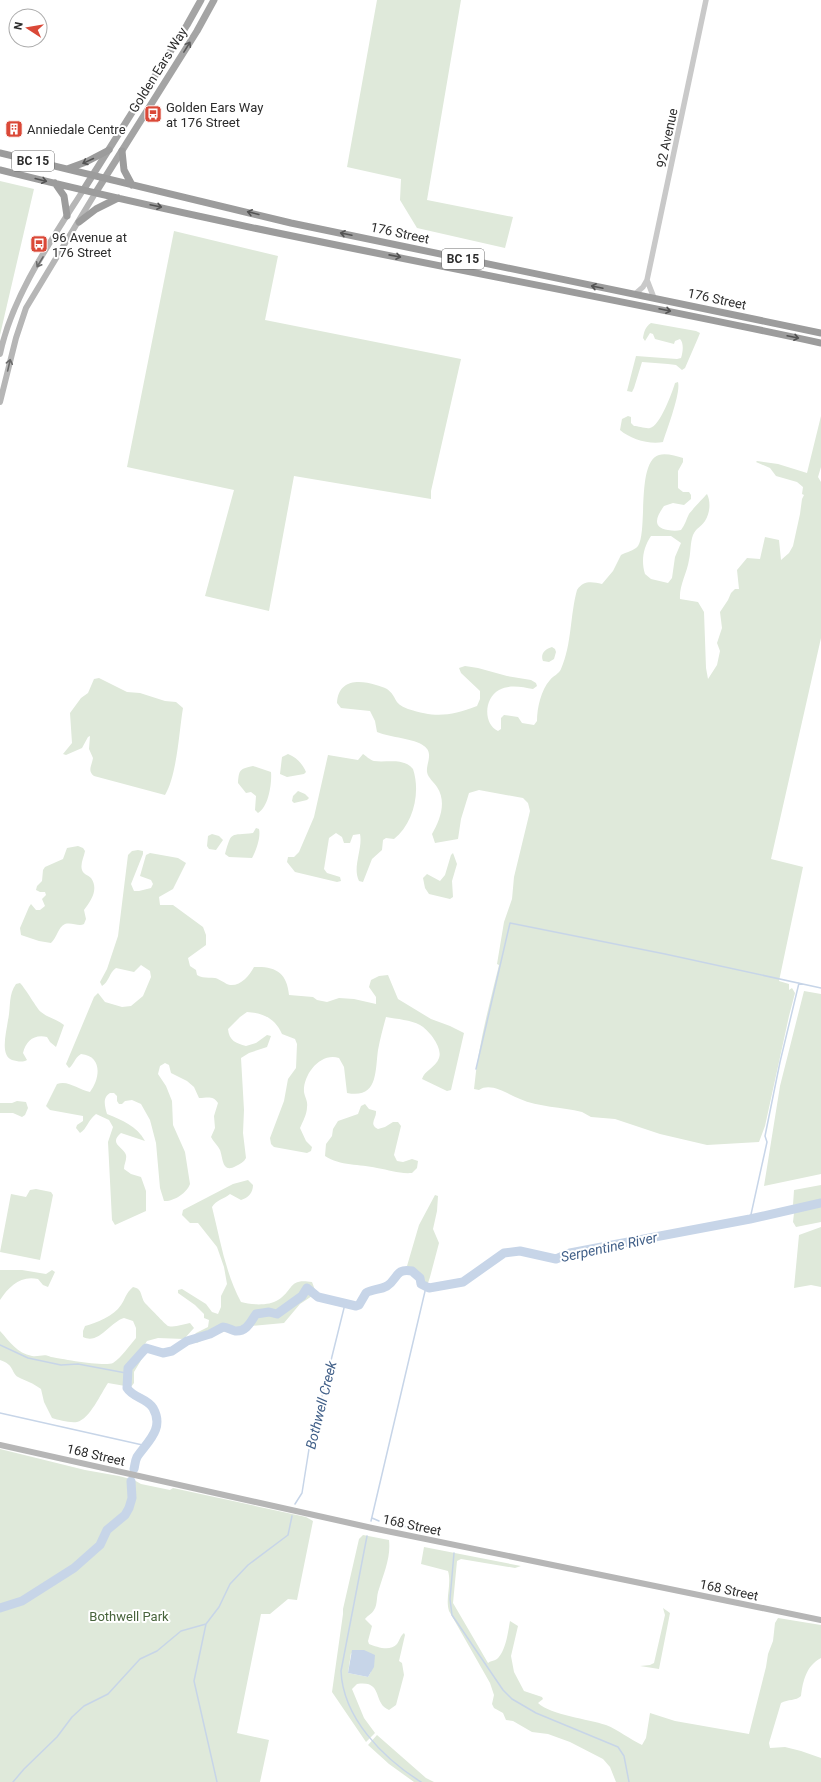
<svg xmlns="http://www.w3.org/2000/svg" width="821" height="1782" viewBox="0 0 821 1782" font-family="Roboto,sans-serif">
  <rect width="100%" height="100%" fill="#fff"/>
  <path fill="#dfe9da" fill-rule="evenodd" d="M377,0H461L427,200L513,217L505,248L417,228L400,200L401,179L347,167Z
    M0,181L34,189L0,335Z
    M174,231L278,256L265,320L461,359L431,491V499L294,476L269,611L205,596L234,490L127,467Z
    M651,323L696,331L700,333L698,338L685,368L682,370L676,365L668,364L642,362L634,388L632,392L627,391L636,356L677,359L681,358C683,352 684,343 680,339L675,341L674,344L655,339L653,334L650,333L645,341L643,338C644,332 645,327 651,323Z
    M678,382C681,393 667,429 663,442C650,445 630,439 620,430L622,419L628,416L631,417V423L634,426C638,426 646,429 650,428C660,426 672,393 675,383Z
    M821,416V467L818,477L821,482V638L771,859L803,867L779,981L789,984V990L792,988L795,993L789,1016L765,1126L759,1142L707,1145L660,1134L615,1119L591,1117L582,1112C562,1107 538,1107 520,1099C507,1094 491,1082 479,1090L474,1089C478,1046 489,1006 499,965L497,964L504,922L512,899L514,877L530,811L528,803L523,798L479,790L469,793L461,819L458,839L435,843L432,834C440,820 447,802 437,787C434,782 428,778 427,772C426,763 434,753 424,746C414,738 391,738 377,732L375,721L370,711L341,708L337,703C338,680 358,679 376,685C379,686 384,687 387,689C398,697 392,703 408,709C435,718 451,716 477,706L480,699V691L461,673L459,668L465,666L478,668L507,676L531,680L536,683L537,686L533,689C522,687 510,684 499,690C484,698 483,724 498,731L501,729V718L504,715L518,717L522,723L534,725L537,721C537,708 541,690 550,680C553,676 559,674 561,669C572,644 570,615 577,590C584,580 592,582 602,584L613,571L621,555C626,552 634,551 638,546C648,531 636,462 659,455C666,453 676,456 683,458V462L678,471V488L683,492H689L691,495V499L684,505L673,503L664,506C657,516 651,527 668,530C673,531 677,531 681,530C685,525 686,520 689,514C691,511 704,497 707,494C711,502 710,513 705,521C701,527 696,528 693,535C690,543 691,552 689,560C687,573 679,586 680,599L698,602L704,612L706,668L708,679L717,665L720,651L717,643L722,628L720,612L728,600L731,593L735,589H739L737,570L747,558L760,559L765,537L779,540L781,560L789,553L793,546L800,514L802,499L804,495L802,494L803,487L797,482L776,476L770,468L756,462L757,461L778,464L807,473ZM651,536H671L681,543L675,557L672,578L668,583L651,579L645,574C641,561 643,548 651,536Z
    M552,647L555,649L556,652L554,659L549,662L543,661C540,654 545,649 552,647Z
    M99,678L127,692L140,693L165,701L176,702L183,708C179,732 177,775 165,795L94,776C87,771 92,765 93,758L89,749L90,736L88,737L82,748L66,755L63,754L72,743L70,713L81,698L88,693L94,679Z
    M288,754C297,758 302,763 306,772L304,774L287,777L280,774L282,757Z
    M363,754C366,756 370,760 374,761C387,763 403,757 413,769C421,793 413,824 394,839L386,838L383,840L382,850L372,859L363,882L359,881C352,867 363,849 360,834L353,835L350,843H344L342,837L336,833L329,838L324,869L327,873L340,877L341,881L337,882L295,872L287,862L288,857H294L299,852L314,817L328,755L358,760Z
    M253,766L271,772C272,782 269,807 258,813L255,810L256,796L251,792L246,793L238,783C239,769 240,769 253,766Z
    M298,791L305,794L309,798L307,800L294,803L292,801L293,796Z
    M256,828L259,829C261,837 256,851 252,858L229,857L225,854C232,830 230,836 253,833Z
    M212,834L219,836L223,840L216,850L209,849L207,846L208,836Z
    M78,846L83,848L85,851C84,857 80,864 82,870C83,874 88,875 91,878C99,889 91,901 84,910L86,919L84,924C79,927 72,922 65,924C58,927 57,938 51,943L39,941L21,935L20,928L29,907L31,904L36,910H40L45,906L42,899L46,895L45,892H40L36,890L37,886L42,881L43,870L45,867L63,859L67,848Z
    M138,850L143,851V854L131,884L134,891H139L151,888L153,884L151,880L140,876L146,855L150,853L178,858L186,863L173,889L159,897L160,905H173L203,927L206,935V945L188,958L190,966L196,970L197,975C203,979 208,977 215,978C220,979 225,984 230,985C241,986 249,976 254,967C276,966 287,973 289,995L313,997L317,1000L327,1002L339,998L354,999L376,1004V997L369,987L371,980L379,976L388,975L398,999L431,1019L450,1026L464,1033L451,1090L447,1091L422,1079C424,1071 436,1067 439,1058C443,1048 429,1030 420,1025C411,1020 397,1019 386,1017C383,1028 380,1039 378,1050C375,1072 378,1099 347,1093L344,1067L339,1058C320,1052 303,1075 304,1092C305,1098 308,1101 307,1107C307,1114 303,1121 300,1128L306,1141L312,1147L311,1151L307,1153L274,1147L271,1144L270,1138L284,1101L288,1079L296,1068L297,1044L295,1039L282,1034C275,1018 263,1013 247,1012L240,1017L228,1029C229,1041 236,1043 246,1046L256,1043L267,1035L271,1036L267,1047L249,1053L241,1058L244,1110L243,1133L246,1158C244,1162 240,1164 236,1166C222,1174 223,1158 220,1150C218,1146 213,1141 211,1137L215,1128L214,1116L218,1103C213,1095 207,1098 199,1098L194,1087L187,1081L171,1073L169,1065L165,1063L160,1066L158,1074L166,1086L172,1101L173,1125L185,1152L190,1184C187,1193 173,1202 164,1201L160,1188L156,1143L150,1120L141,1104L132,1100L125,1101L122,1104H119L117,1101V1096L114,1093H110C102,1098 105,1106 107,1114C122,1120 137,1126 145,1141L121,1133C108,1144 124,1147 126,1155C127,1160 124,1164 124,1169L131,1174L141,1177L146,1191V1211L115,1225L112,1220L108,1142L113,1127L109,1120L96,1114C88,1120 87,1129 80,1133L76,1128L77,1125L83,1121V1116L50,1110L46,1106L57,1084C69,1080 78,1090 90,1092C100,1079 103,1056 81,1054C74,1058 74,1065 69,1068L66,1064L94,997L98,993L105,1002L122,1007L131,1006L143,996L151,977L150,971L141,965L134,972L116,968C109,973 109,982 102,986L100,982L107,969L118,936L128,855L132,851Z
    M453,853L457,864L452,881L453,897L450,899L429,894L425,888L423,878L427,874L440,881L445,875L451,855Z
    M20,983C26,989 37,1009 41,1012C48,1018 57,1019 64,1025L56,1047L50,1042L47,1037C34,1034 26,1041 23,1053L27,1060C22,1063 17,1061 12,1060C0,1055 6,1034 8,1020C11,1008 8,995 16,984Z
    M804,991L821,994V1174L764,1186L780,1086Z
    M17,1101L26,1102L28,1108L25,1115L22,1117L13,1113H0V1103H12Z
    M365,1104L369,1109L376,1111C377,1118 368,1124 378,1129L385,1127L393,1122H398L401,1126L394,1155L397,1161L403,1162L412,1159L418,1161L417,1168L412,1173C399,1174 390,1170 377,1168C360,1164 340,1166 325,1156L326,1144L332,1136L333,1129L338,1121L358,1114L361,1106Z
    M248,1180L253,1185C253,1193 248,1198 241,1200L230,1194C224,1199 216,1200 212,1207C220,1239 225,1272 241,1302C251,1305 269,1306 278,1300C294,1290 288,1278 312,1282L315,1290L312,1296L300,1304L284,1323L240,1327L213,1335L197,1343L193,1341L192,1338L196,1333L208,1327L209,1320L204,1318V1314L195,1305L178,1293V1290L182,1289L206,1304L212,1312L218,1314L221,1307V1296L227,1284L224,1267L217,1247L198,1223H190L182,1215L183,1210L233,1184Z
    M821,1185V1201L793,1205L794,1190Z
    M36,1189L51,1192L53,1195L40,1260L0,1252L11,1194L26,1197L30,1190Z
    M435,1195L438,1196L437,1211L433,1229L439,1243L430,1277L428,1283H425L422,1277L407,1266L419,1225Z
    M821,1206V1222L796,1227L793,1222L794,1213Z
    M821,1227V1287L811,1285L794,1288L799,1235Z
    M0,1270H22L46,1274L52,1270L55,1272L48,1287L43,1285L38,1279C21,1275 9,1286 0,1300Z
    M133,1287C143,1289 140,1296 145,1303C149,1307 165,1324 168,1326C175,1328 183,1324 190,1323L194,1328L184,1339L158,1338L147,1341L143,1347V1357L134,1372V1383L131,1387L108,1383C101,1393 90,1419 77,1422C69,1423 59,1420 52,1418L44,1402L41,1389C33,1383 26,1381 18,1377C11,1373 15,1365 0,1360V1331C10,1342 17,1353 32,1356C40,1357 44,1353 51,1357C62,1359 105,1367 113,1363C122,1357 129,1346 136,1338V1328L133,1321L124,1318C110,1322 99,1345 83,1337V1331L85,1326C96,1323 114,1316 121,1305C126,1298 125,1294 133,1287Z
    M0,1449L85,1470L119,1476L134,1480L141,1484L170,1490L173,1488L306,1517L313,1521L297,1600L288,1599L270,1614H261L237,1733L269,1740L260,1782H0Z
    M363,1535L389,1540C391,1557 384,1573 379,1589C376,1596 378,1604 374,1610C372,1614 368,1615 365,1619L372,1626L368,1641L369,1644C377,1647 390,1652 397,1644C400,1640 400,1636 404,1633L405,1635L399,1661L402,1663L404,1675L396,1705L389,1710C372,1703 384,1680 357,1684L352,1689L364,1718L375,1733L366,1742L332,1692L343,1614V1609L359,1539ZM351,1653L371,1672L368,1677L348,1673Z
    M424,1547L521,1566L515,1568L461,1559L457,1561L453,1603L488,1663C490,1661 494,1661 497,1659C506,1651 508,1632 510,1621L518,1626L511,1656L514,1672L524,1691L542,1697L543,1699L538,1703C551,1715 588,1719 606,1725C619,1730 629,1739 642,1745L646,1738L650,1713L675,1721L749,1734L766,1667L768,1654L773,1641L775,1623L778,1618L821,1625V1658C806,1666 803,1681 801,1696C796,1701 788,1699 781,1703L769,1743L770,1748L785,1747L801,1751L821,1758V1782H616L610,1767L603,1759L570,1742L548,1734L532,1732L513,1721L506,1720L503,1713L494,1708L492,1704L494,1695L490,1683L449,1611C445,1598 452,1584 448,1571L421,1564Z
    M663,1608L670,1613L659,1669L640,1666L650,1665L654,1663L665,1615Z
    M377,1735L426,1778L434,1782H414L389,1764L368,1745Z"/>
  <path fill="#c7d5e8" d="M352,1650H364L375,1655L374,1667L368,1677L348,1673Z"/>
  <g fill="none" stroke-linecap="round" stroke-linejoin="round">
    <path stroke="#c7d5e8" stroke-width="1.5" d="M476,1069L510,923L665,954L821,988
      M750,1219L767,1142L765,1136L780,1062L799,983
      M0,1345L28,1358L61,1365L78,1364L126,1373
      M0,1413L147,1446
      M295,1504L302,1493L309,1449L345,1304
      M372,1518L379,1521
      M371,1521L426,1287
      M389,1523L425,1531
      M367,1536L341,1671C343,1718 383,1758 421,1782
      M454,1553L450,1599L452,1615L503,1690L512,1699L536,1713L618,1747L624,1756L629,1782
      M206,1624L194,1681L217,1782
      M13,1782L24,1769L57,1737L72,1717L84,1706L108,1694L140,1659L157,1651L181,1631L206,1624L219,1607L230,1584L248,1565L288,1535L292,1516"/>
    <path stroke="#c7d5e8" stroke-width="9" d="M134,1469C135,1465 135,1461 137,1457C147,1442 165,1429 153,1408C147,1398 133,1398 127,1388L128,1368L146,1348L163,1353L172,1351L187,1341L210,1334L223,1327C227,1327 231,1330 235,1331C247,1332 251,1321 256,1314L269,1312L277,1314L302,1296L307,1288L318,1297L356,1306L359,1305L366,1293C372,1289 380,1290 387,1286C398,1279 395,1268 412,1271L420,1278L421,1284L429,1288L463,1282L504,1253L520,1251L556,1259L570,1253L750,1219L821,1203
      M0,1608L22,1601L74,1568L100,1545L107,1530L125,1515L129,1508L132,1498L131,1481"/>
    <path stroke="#c9c9c9" stroke-width="5.5" d="M647,280L654,298
      M635,294L643,287L647,280L706,0"/>
    <path stroke="#b6b6b6" stroke-width="6" d="M0,354C12,296 52,239 84,189
      M0,402L16,338L26,308L96,192
      M0,1445L372,1528L821,1620"/>
    <path stroke="#a4a4a4" stroke-width="7" d="M84,189L187,25L201,0
      M96,192L197,31L214,0"/>
    <path stroke="#9c9c9c" stroke-width="7" d="M122,151L124,170L132,185
      M0,153L291,223L821,333
      M67,169L86,162L109,150
      M0,170C271,238 548,284 821,343
      M55,183L64,196L67,216
      M79,222L96,209L118,198"/>
  </g>
  <defs><path id="oneway-shaft" d="M-6 0H5M1.5-3L5.5 0L1.5 3" fill="none" stroke-width="1.6" stroke-linecap="round" stroke-linejoin="round"/></defs>
  <use stroke="#5c5c5c" href="#oneway-shaft" transform="translate(187 47) rotate(-58)"/>
  <g stroke="#535353">
    <use href="#oneway-shaft" transform="translate(88 161) rotate(155)"/>
    <use href="#oneway-shaft" transform="translate(41 180) rotate(14)"/>
    <use href="#oneway-shaft" transform="translate(156 206) rotate(12)"/>
    <use href="#oneway-shaft" transform="translate(253 213) rotate(-166)"/>
    <use href="#oneway-shaft" transform="translate(346 234) rotate(-168)"/>
    <use href="#oneway-shaft" transform="translate(395 256) rotate(11)"/>
    <use href="#oneway-shaft" transform="translate(597 287) rotate(-168)"/>
    <use href="#oneway-shaft" transform="translate(665 310) rotate(12)"/>
    <use href="#oneway-shaft" transform="translate(793 337) rotate(12)"/>
  </g>
  <g stroke="#6a6a6a">
    <use href="#oneway-shaft" transform="translate(40 262) rotate(121)"/>
    <use href="#oneway-shaft" transform="translate(9 365) rotate(-77)"/>
  </g>
  <defs>
    <symbol id="bus-square" viewBox="-11 -11 22 22"><rect x="-9" y="-9" width="18" height="18" rx="4" fill="#da4837" stroke="#fff"/><path d="M-5-6H5V4H4V6H2V4H-2V6H-4V4H-5ZM-3.5-4V0h7V-4ZM-3.5 1.2v1.5H-2V1.2ZM2 1.2v1.5H3.5V1.2Z" fill="#fff"/></symbol>
    <symbol id="building-square" viewBox="-11 -11 22 22"><rect x="-9" y="-9" width="18" height="18" rx="4" fill="#da4837" stroke="#fff"/><path d="M-4-6H4V6H1V3H-1V6H-4ZM-2.5-4.3h1.7v1.8h-1.7ZM.8-4.3h1.7v1.8H.8ZM-2.5-1h1.7V.8h-1.7ZM.8-1h1.7V.8H.8Z" fill="#fff"/></symbol>
  </defs>
  <g fill-rule="evenodd">
    <use href="#bus-square" x="143" y="104" width="20" height="20"/>
    <use href="#building-square" x="4" y="119" width="20" height="20"/>
    <use href="#bus-square" x="29" y="234" width="20" height="20"/>
  </g>
  <g text-anchor="middle" dominant-baseline="central" stroke-width="4" stroke-linejoin="round" paint-order="stroke">
    <g fill="#fff" stroke="#6b6b6b" stroke-width="1">
      <rect x="12" y="151" width="42" height="20" rx="3"/>
      <rect x="442" y="249" width="42" height="20" rx="3"/>
    </g>
    <g font-size="12" font-weight="bold" fill="#2c2c2c">
      <text x="33" y="161">BC 15</text>
      <text x="463" y="259">BC 15</text>
    </g>
    <g font-size="13" fill="#2c2c2c" stroke="#fff">
      <text transform="translate(158 70) rotate(-58)">Golden Ears Way</text>
      <text transform="translate(667 138) rotate(-78)">92 Avenue</text>
      <text transform="translate(400 233) rotate(12)">176 Street</text>
      <text transform="translate(717 299) rotate(12)">176 Street</text>
      <text transform="translate(96 1455) rotate(13)">168 Street</text>
      <text transform="translate(412 1525) rotate(12)">168 Street</text>
      <text transform="translate(729 1590) rotate(12)">168 Street</text>
    </g>
    <g font-size="13" fill="#2c2c2c" stroke="#fff" text-anchor="start">
      <text x="166" y="107">Golden Ears Way<tspan x="166" dy="15">at 176 Street</tspan></text>
      <text x="27" y="129">Anniedale Centre</text>
      <text x="52" y="237">96 Avenue at<tspan x="52" dy="15">176 Street</tspan></text>
    </g>
    <g font-size="13" fill="#48643c" stroke="#fff">
      <text x="129" y="1616">Bothwell Park</text>
    </g>
    <g font-size="14" font-style="italic" fill="#405f88" stroke="#fff">
      <text transform="translate(609 1247) rotate(-12)">Serpentine River</text>
      <text transform="translate(321 1405) rotate(-76)">Bothwell Creek</text>
    </g>
  </g>
  <g transform="translate(28 28) rotate(282)"><circle r="19" fill="#ffffff" stroke="#ababab"/>
  <path d="M0-3L7 15L0 10L-7 15Z" fill="#da4837"/>
  <text y="-6" font-size="11" font-weight="bold" text-anchor="middle" fill="#2c2c2c">N</text>
  </g>
</svg>
